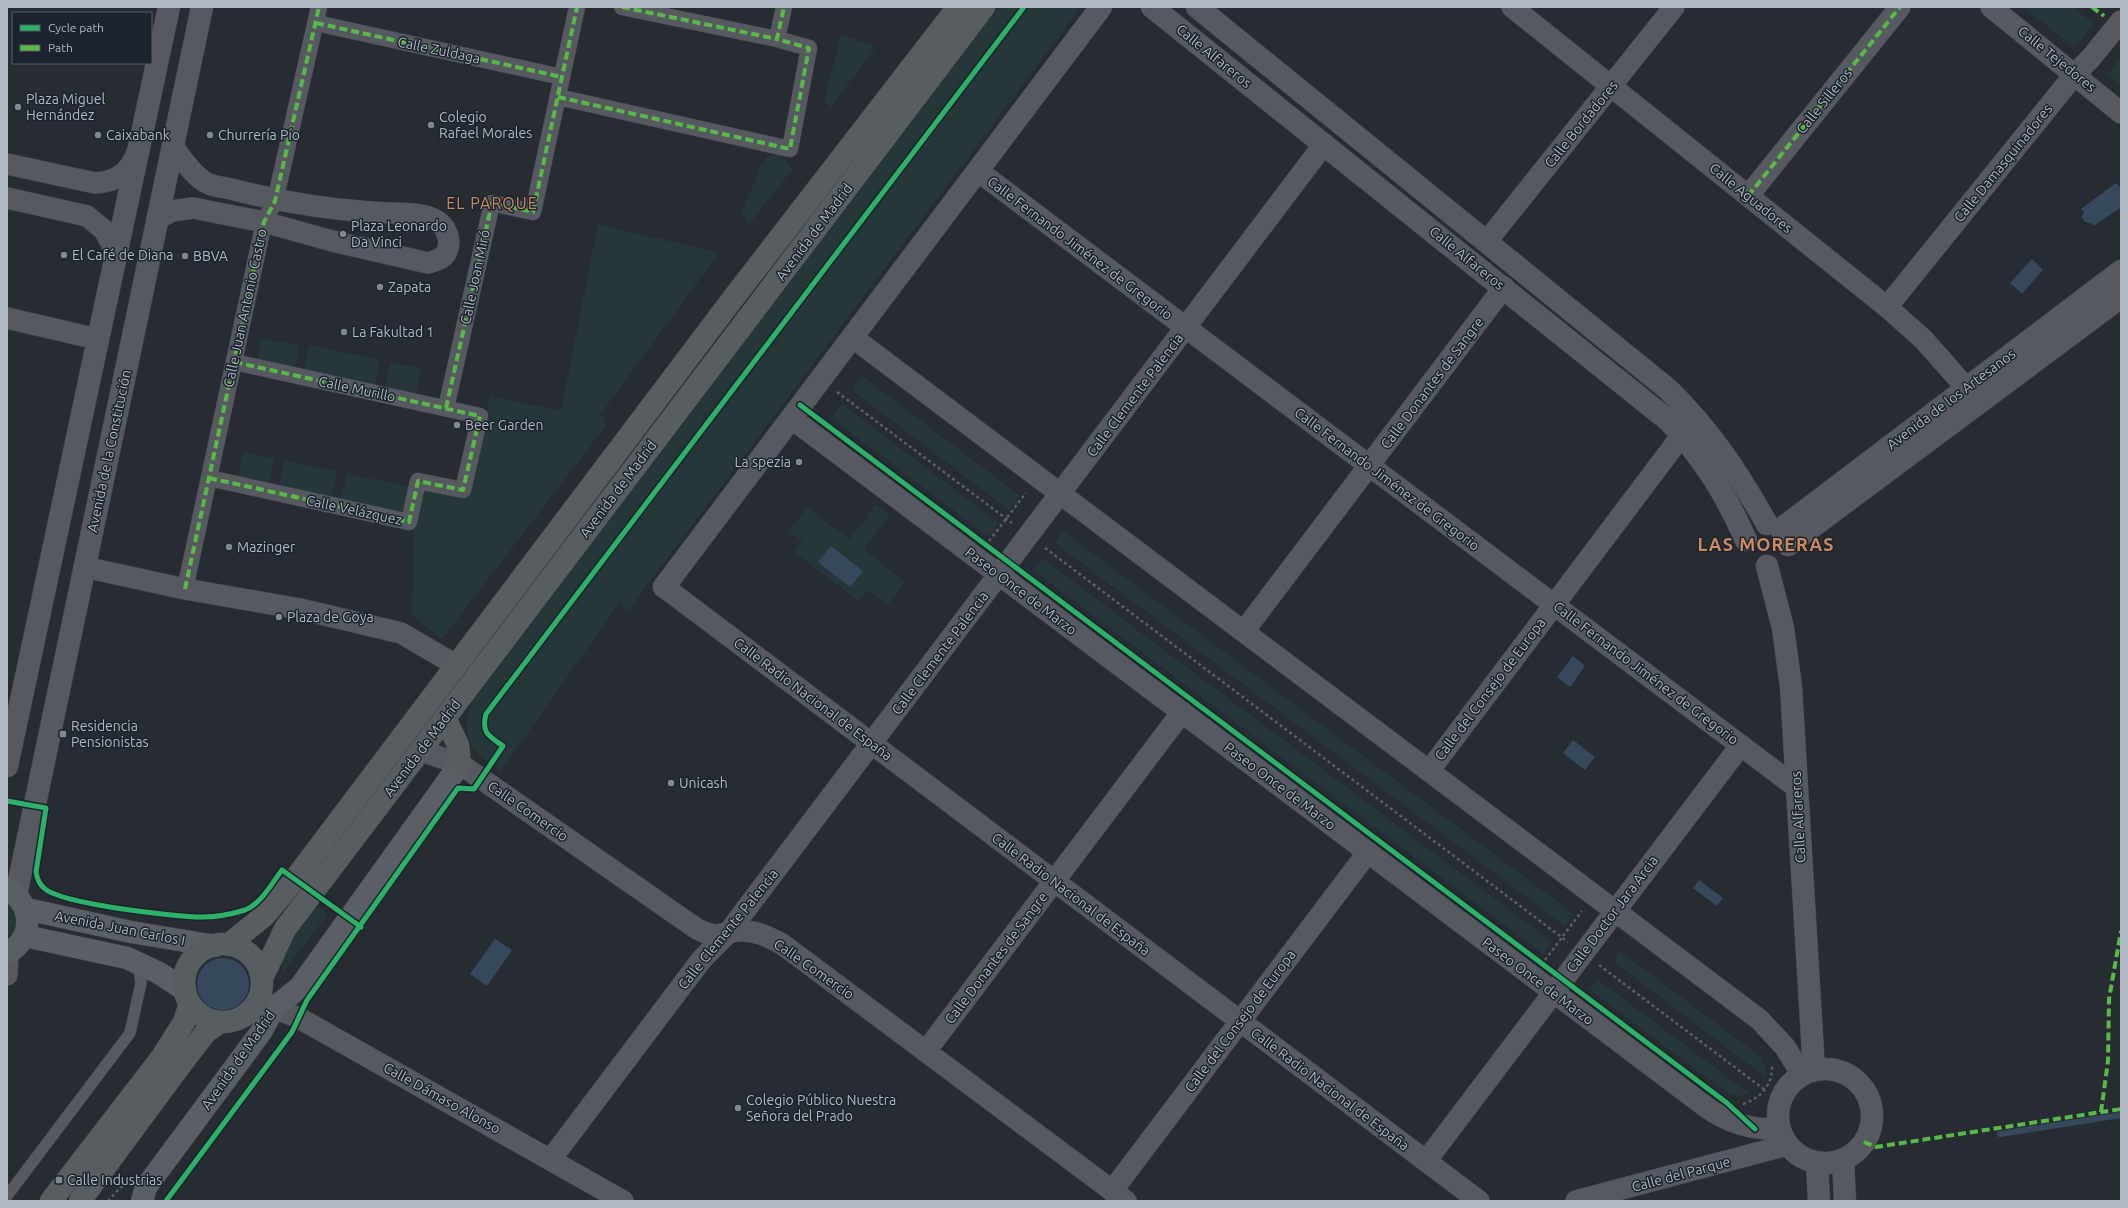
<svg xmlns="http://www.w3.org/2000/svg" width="2128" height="1208" viewBox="0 0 2128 1208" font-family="Ubuntu,sans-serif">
  <rect width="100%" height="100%" fill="#272c32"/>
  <path fill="#253738" d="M999,7H1081L627,612L619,603L501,771C472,753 458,736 472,702Z
    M2023,7H2073L2094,24L2074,48Z
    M841,35L876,47L831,107L824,101Z
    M2121,58V87L2107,75Z
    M774,151L789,163L792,170L749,224L741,215L761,165Z
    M598,224L719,253L600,415L604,419L605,427L442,639L412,616L414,530L423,490L467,499L490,396L561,411Z
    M261,338L299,346L295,369L257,362Z
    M309,345L380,360L375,386L303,371Z
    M390,362L421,368L416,394L385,388Z
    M862,376L1020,496L1009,510L852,390Z
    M842,404L999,523L989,537L831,418Z
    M243,452L274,458L269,484L238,478Z
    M284,461L337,471L332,496L279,486Z
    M347,474L412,487L407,513L341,499Z
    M875,504L890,515L864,550L905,582L888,605L868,590L859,601L794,552L802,541L789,531L807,507L849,539L869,516L868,515Z
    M1063,531L1574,914L1565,926L1055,543Z
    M1042,558L1552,942L1543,954L1033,570Z
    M7,902C19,916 20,926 7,941Z
    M317,906L328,914L283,972C276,955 307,919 317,906Z
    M1620,951L1762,1058L1765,1067V1077L1613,961Z
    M1597,979L1750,1094L1740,1096L1729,1094L1589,989Z"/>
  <path fill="#36485b" d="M2116,183L2121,189V207L2094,226L2091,223L2085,222L2082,217L2084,212L2081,209Z
    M2032,259L2043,270L2022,294L2010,283Z
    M831,546L863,571L850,587L818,562Z
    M1573,656L1585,666L1570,687L1557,677Z
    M1573,740L1595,757L1585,770L1563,753Z
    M1699,880L1723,898L1717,906L1693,888Z
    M495,939L512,950L487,986L470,974Z
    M197 984a26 26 0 1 1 52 0a26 26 0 1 1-52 0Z"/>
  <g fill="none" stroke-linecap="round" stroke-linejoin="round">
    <path stroke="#36485b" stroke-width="6" d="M2000,1134L2121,1115"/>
    <defs>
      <path id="service" d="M7,1196L130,1033L141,983L138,963"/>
      <path id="pedestrian" d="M622,7L777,39
        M316,23L562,77
        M558,97L790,149L809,48L777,39L784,7
        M446,408L492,203L533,212L577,7
        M209,478L409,522L418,481L463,490L480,416L234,362
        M185,589L264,222L275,201L319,7"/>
      <path id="minor" d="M1512,7L1887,307L1923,339L1978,401
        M1991,7L2121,113
        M7,164L95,183C117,182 130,172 137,152
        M978,171L1796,787
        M1748,196L1900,7
        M7,198L87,216L104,230L116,252
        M157,219L172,211L193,208L264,222L332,241L428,263C434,261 443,259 446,253C453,241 446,225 434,219C416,211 391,214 371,212C324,209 277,201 231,189C222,187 209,186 202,180C190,171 181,158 173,146
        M1487,241L1674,7
        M1887,307L2075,74L2090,59L2121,21
        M7,318L97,339
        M852,337L1760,1020L1785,1047L1802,1075
        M791,418L1706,1107C1728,1123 1752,1130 1779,1129
        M84,567L185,589L300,609L401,633L456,665
        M664,587L1479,1201
        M1244,631L1504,287
        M421,751L460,764L697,929C720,940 719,932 740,931C755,930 769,937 782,944L1126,1201
        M1429,771L1682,435
        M7,975L8,952
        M257,1001L299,1018L623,1201
        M926,1051L1182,712
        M551,1159L702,959L728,933L1324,144
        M1426,1161L1741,745
        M1112,1191L1368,852
        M1576,1201L1787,1145"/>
      <path id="tertiary" d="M1152,7L1669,421C1705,461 1724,491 1746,540
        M1197,7L1669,390C1712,433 1737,471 1767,524
        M1781,529L2121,271
        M1788,545L2121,297
        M1767,566L1783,628L1791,687L1814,1070
        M664,587L1101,7
        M7,766L169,7
        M16,895L202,7
        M1778 1116a47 47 0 1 1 94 0a47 47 0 1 1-94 0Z
        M1843,1160L1845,1201
        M1817,1163L1819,1201"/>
      <path id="secondary" d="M7,889C33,903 35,939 7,953
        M26,909L131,932L215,946
        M25,936L127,958L159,973L185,990
        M142,1201L146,1187L261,1032L274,1008L300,987L460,764"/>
      <path id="primary" d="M445,718L458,745L460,764
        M184 983a39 39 0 1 1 78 0a39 39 0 1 1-78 0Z
        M228,945L264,916L295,879L731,301L958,7
        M262,978L285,929L984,7
        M51,1201L162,1057L184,1022L190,1004
        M80,1201L185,1059L206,1032L220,1022"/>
    </defs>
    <use href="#service" stroke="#44484d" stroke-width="12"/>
    <use href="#pedestrian" stroke="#44484d" stroke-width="17"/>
    <use href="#minor" stroke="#44484d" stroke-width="22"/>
    <use href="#tertiary" stroke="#44484d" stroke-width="23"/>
    <use href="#secondary" stroke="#44484d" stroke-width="23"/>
    <use href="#primary" stroke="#44494f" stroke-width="23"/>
    <path stroke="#5a5f64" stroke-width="2.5" stroke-dasharray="3 3" stroke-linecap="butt" d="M837,392L1012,523
      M989,541L1026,493
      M1045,548L1568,942
      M1545,960L1582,911
      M1599,965L1765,1090
      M1743,1104C1761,1098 1773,1085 1772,1065
      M108,1201L121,1187L125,1188"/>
    <use href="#service" stroke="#565a60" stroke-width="11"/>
    <use href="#pedestrian" stroke="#565a60" stroke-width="16"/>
    <use href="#minor" stroke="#565a60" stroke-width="21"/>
    <use href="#tertiary" stroke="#565a60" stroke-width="22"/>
    <use href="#secondary" stroke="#5a5f66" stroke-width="22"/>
    <use href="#primary" stroke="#585d62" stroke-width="22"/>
    <path stroke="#58b947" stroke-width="4" stroke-dasharray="8 4" stroke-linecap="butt" d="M622,7L777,39
      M2092,7L2104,16
      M316,23L562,77
      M558,97L790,149L809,48L777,39L784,7
      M1748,196L1900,7
      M446,408L492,203L533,212L577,7
      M209,478L409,522L418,481L463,490L480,416L234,362
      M185,589L264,222L275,201L319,7
      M2101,1112L2108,1061L2109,999L2121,931
      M1864,1142L1876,1147L2121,1109"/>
    <defs>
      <path id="cycleway" d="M800,405L1727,1103L1755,1129
        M7,801L46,808L36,872C37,878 39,884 44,888C60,904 176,917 202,917C216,917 232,914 245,910C261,904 272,883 282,870L361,927
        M166,1201L292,1032L307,1000L458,788L474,789L503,746C489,736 481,733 486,714L1024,7"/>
    </defs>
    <use href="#cycleway" stroke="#1b232c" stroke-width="8"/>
    <use href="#cycleway" stroke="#2db169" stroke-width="5"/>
  </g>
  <g fill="#808891" stroke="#1b232c" stroke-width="1.5">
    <circle cx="18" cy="107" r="4"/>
    <circle cx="431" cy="125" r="4"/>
    <circle cx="98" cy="135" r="4"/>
    <circle cx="210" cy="135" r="4"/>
    <circle cx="343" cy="234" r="4"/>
    <circle cx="64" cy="255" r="4"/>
    <circle cx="185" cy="256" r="4"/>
    <circle cx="380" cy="287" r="4"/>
    <circle cx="344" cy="332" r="4"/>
    <circle cx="457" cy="425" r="4"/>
    <circle cx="799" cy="462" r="4"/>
    <circle cx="229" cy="547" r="4"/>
    <circle cx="279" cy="617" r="4"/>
    <rect x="59" y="730" width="8" height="8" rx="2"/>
    <circle cx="671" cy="783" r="4"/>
    <circle cx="738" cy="1108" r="4"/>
    <rect x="55" y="1176" width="8" height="8" rx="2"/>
  </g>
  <g text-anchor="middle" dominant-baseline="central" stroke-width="3" stroke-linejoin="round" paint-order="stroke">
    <g font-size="14" fill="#b0b9c4" stroke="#1b232c">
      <text transform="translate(439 50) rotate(12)">Calle Zuldaga</text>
      <text transform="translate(1214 56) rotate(39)">Calle Alfareros</text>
      <text transform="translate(2057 59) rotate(39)">Calle Tejedores</text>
      <text transform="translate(1824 101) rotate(-51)">Calle Silleros</text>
      <text transform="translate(1581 124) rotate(-51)">Calle Bordadores</text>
      <text transform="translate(2003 163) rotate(-51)">Calle Damasquinadores</text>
      <text transform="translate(1751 198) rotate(39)">Calle Aguadores</text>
      <text transform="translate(814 232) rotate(-53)">Avenida de Madrid</text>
      <text transform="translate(1080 248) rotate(37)">Calle Fernando Jiménez de Gregorio</text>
      <text transform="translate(1467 258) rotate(39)">Calle Alfareros</text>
      <text transform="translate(475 277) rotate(-78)">Calle Joan Miró</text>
      <text transform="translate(245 308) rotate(-78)">Calle Juan Antonio Castro</text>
      <text transform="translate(1432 383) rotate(-53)">Calle Donantes de Sangre</text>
      <text transform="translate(357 389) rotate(12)">Calle Murillo</text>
      <text transform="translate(1135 395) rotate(-53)">Calle Clemente Palencia</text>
      <text transform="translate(1951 399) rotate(-37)">Avenida de los Artesanos</text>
      <text transform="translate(109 451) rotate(-78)">Avenida de la Constitución</text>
      <text transform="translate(1387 479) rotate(37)">Calle Fernando Jiménez de Gregorio</text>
      <text transform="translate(618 489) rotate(-53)">Avenida de Madrid</text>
      <text transform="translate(354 510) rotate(12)">Calle Velázquez</text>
      <text transform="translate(1021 591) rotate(37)">Paseo Once de Marzo</text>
      <text transform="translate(940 653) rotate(-53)">Calle Clemente Palencia</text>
      <text transform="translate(1646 673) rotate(37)">Calle Fernando Jiménez de Gregorio</text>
      <text transform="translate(1490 689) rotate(-53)">Calle del Consejo de Europa</text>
      <text transform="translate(813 699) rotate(37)">Calle Radio Nacional de España</text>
      <text transform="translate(422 748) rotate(-53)">Avenida de Madrid</text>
      <text transform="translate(1280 786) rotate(37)">Paseo Once de Marzo</text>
      <text transform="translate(528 811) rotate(35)">Calle Comercio</text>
      <text transform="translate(1798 817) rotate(-93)">Calle Alfareros</text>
      <text transform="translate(1071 894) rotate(37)">Calle Radio Nacional de España</text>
      <text transform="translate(1612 914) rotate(-53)">Calle Doctor Jara Arcia</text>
      <text transform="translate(120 928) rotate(11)">Avenida Juan Carlos I</text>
      <text transform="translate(728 929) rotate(-51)">Calle Clemente Palencia</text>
      <text transform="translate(996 958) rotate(-53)">Calle Donantes de Sangre</text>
      <text transform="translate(814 969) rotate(35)">Calle Comercio</text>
      <text transform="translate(1538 981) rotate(37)">Paseo Once de Marzo</text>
      <text transform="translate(1240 1021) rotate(-53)">Calle del Consejo de Europa</text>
      <text transform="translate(238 1060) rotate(-55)">Avenida de Madrid</text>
      <text transform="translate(1330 1089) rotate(37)">Calle Radio Nacional de España</text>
      <text transform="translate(442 1098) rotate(29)">Calle Dámaso Alonso</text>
      <text transform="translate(1681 1174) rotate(-15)">Calle del Parque</text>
    </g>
    <g font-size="14" fill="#b0b9c4" stroke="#1b232c" text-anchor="start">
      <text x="26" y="99">Plaza Miguel<tspan x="26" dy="16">Hernández</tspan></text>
      <text x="439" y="117">Colegio<tspan x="439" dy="16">Rafael Morales</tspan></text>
      <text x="106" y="135">Caixabank</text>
      <text x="218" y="135">Churrería Pío</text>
      <text x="351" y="226">Plaza Leonardo<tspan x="351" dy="16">Da Vinci</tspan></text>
      <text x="72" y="255">El Café de Diana</text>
      <text x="193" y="256">BBVA</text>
      <text x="388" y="287">Zapata</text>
      <text x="352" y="332">La Fakultad 1</text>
      <text x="465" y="425">Beer Garden</text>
      <text x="791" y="462" text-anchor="end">La spezia</text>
      <text x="237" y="547">Mazinger</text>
      <text x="287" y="617">Plaza de Goya</text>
      <text x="71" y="726">Residencia<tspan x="71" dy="16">Pensionistas</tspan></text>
      <text x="679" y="783">Unicash</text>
      <text x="746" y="1100">Colegio Público Nuestra<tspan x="746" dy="16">Señora del Prado</tspan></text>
      <text x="67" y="1180">Calle Industrias</text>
    </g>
    <g font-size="16" letter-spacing="1" fill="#cc8a62" stroke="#1b232c">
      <text x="492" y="203">EL PARQUE</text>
    </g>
    <g font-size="18" font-weight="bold" letter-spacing="1" fill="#cc8a62" stroke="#1b232c">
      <text x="1766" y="544">LAS MORERAS</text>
    </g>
  </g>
  <rect width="2128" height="1208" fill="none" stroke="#b0b9c4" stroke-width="16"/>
  <rect x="12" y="12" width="140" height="52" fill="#1b232c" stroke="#575f69"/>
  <rect x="20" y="25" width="20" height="6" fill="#2db169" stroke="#575f69"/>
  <text x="48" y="32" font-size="12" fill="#b0b9c4">Cycle path</text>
  <rect x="20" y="45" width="20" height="6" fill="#58b947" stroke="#575f69"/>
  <text x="48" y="52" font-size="12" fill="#b0b9c4">Path</text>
</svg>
